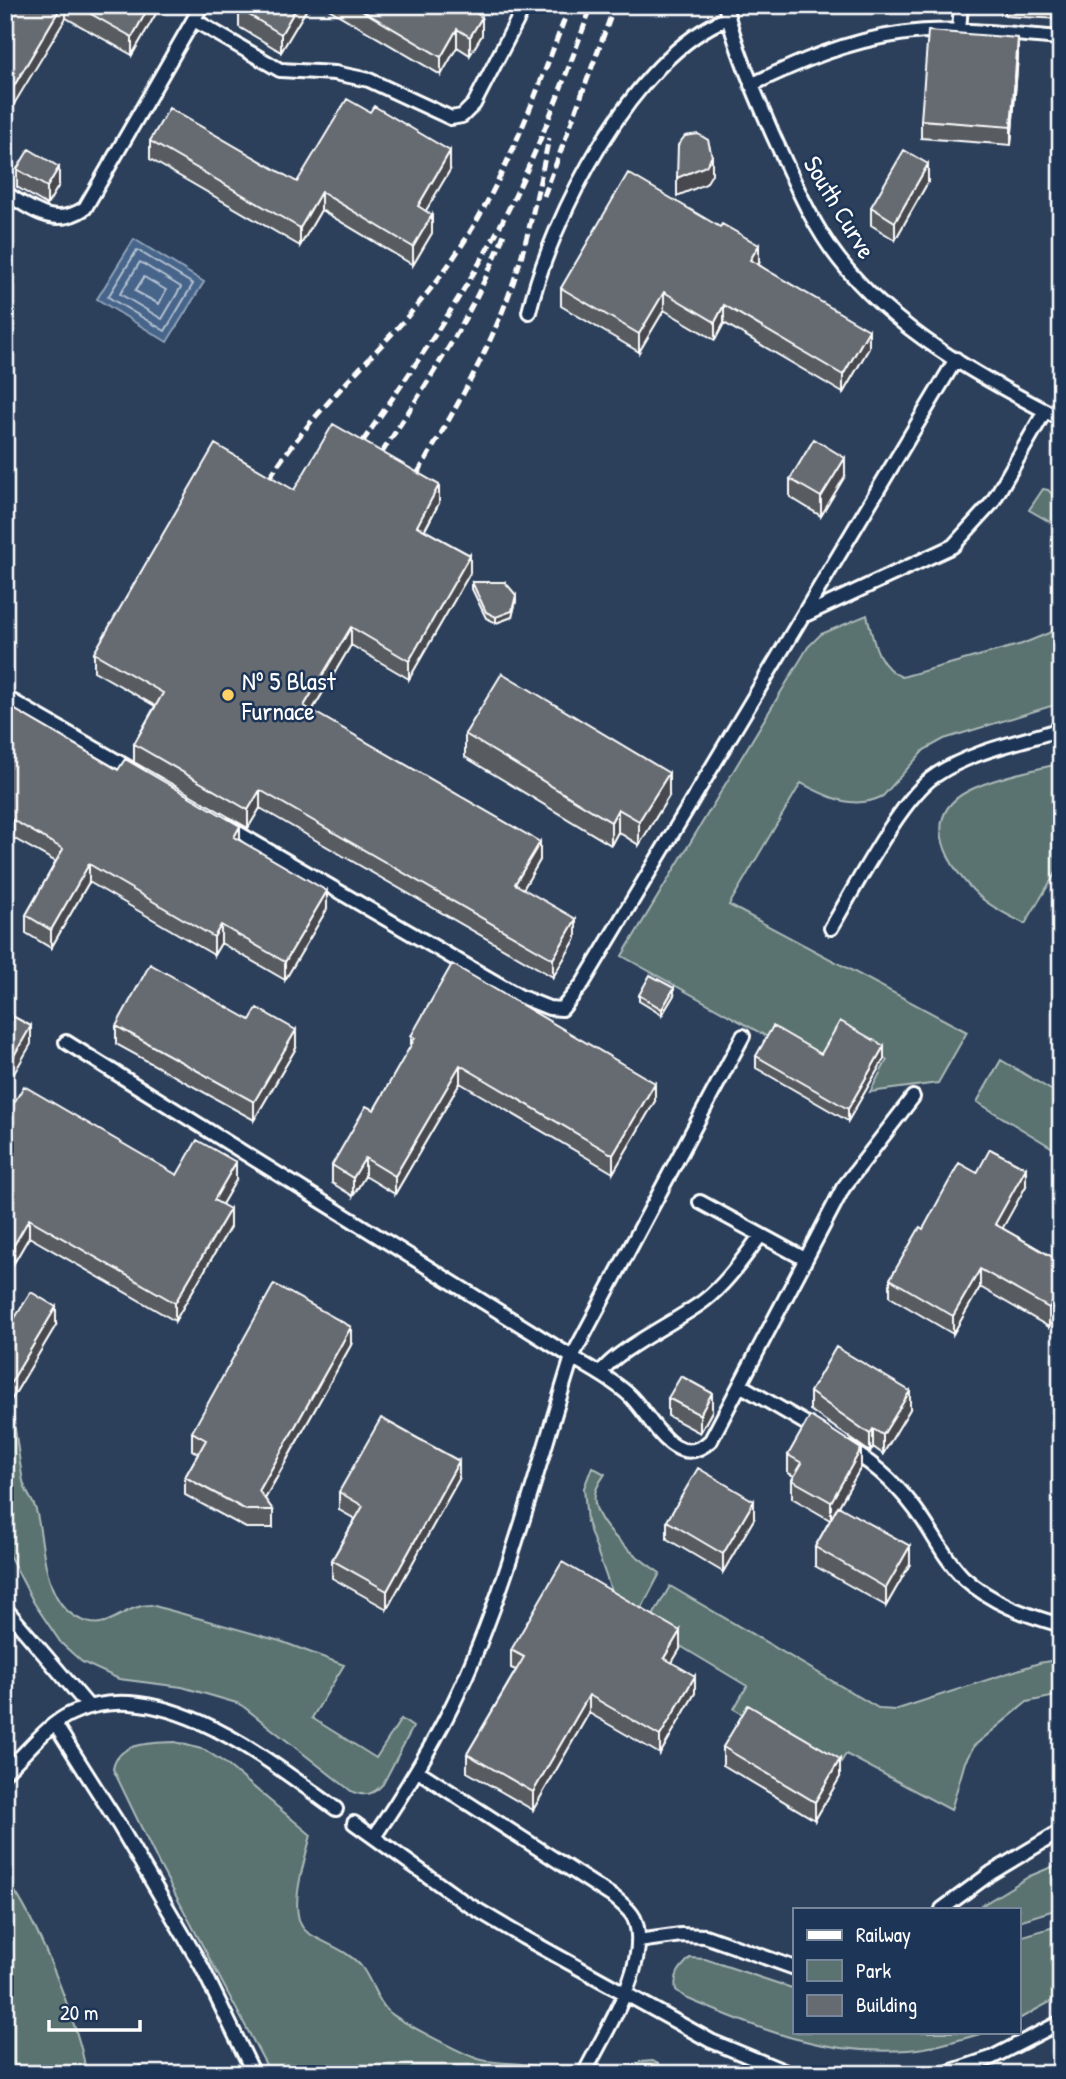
<svg xmlns="http://www.w3.org/2000/svg" width="1066" height="2079" viewBox="0 0 1066 2079" font-family="'Patrick Hand',sans-serif">
  <rect width="100%" height="100%" fill="#2c405c"/>
  <filter id="ink" filterUnits="userSpaceOnUse"><feTurbulence type="fractalNoise" baseFrequency=".0143" numOctaves="2"/><feDisplacementMap in="SourceGraphic" scale="14" xChannelSelector="R" yChannelSelector="G"/><feConvolveMatrix kernelMatrix="1 2 1 2 8 2 1 2 1" color-interpolation-filters="sRGB"/></filter>
  <g filter="url(#ink)">
    <path fill="#5a7370" stroke="#acb9b8" stroke-width="2" d="M1043,489L1048,490L1061,503V547L1057,526L1029,510Z
      M867,615C873,639 877,667 902,677L1022,644L1061,628V703L944,739L924,750L883,796C853,811 828,797 801,783L729,905L967,1032L938,1083L870,1092L887,1060L840,1033L820,1066L622,956L808,647L821,634Z
      M1061,763V864L1025,924C1010,916 992,908 979,896C948,868 918,817 968,791C996,777 1031,771 1061,763Z
      M1001,1060L1061,1096V1153L977,1102Z
      M5,1399L10,1402C16,1428 18,1455 23,1481C25,1492 33,1500 36,1510C46,1548 41,1612 91,1623C112,1627 125,1605 151,1605L280,1641L344,1665L312,1718L376,1758L401,1719L413,1727L383,1784C373,1795 364,1797 351,1791L240,1704L182,1687L119,1679L82,1662L61,1643L34,1603L5,1547Z
      M592,1467L605,1474C601,1480 596,1487 595,1494C590,1524 639,1559 660,1573L636,1619L612,1593L587,1522L584,1488Z
      M670,1586L880,1709L895,1710L1039,1663L1061,1659V1695L1027,1702L974,1746L965,1762L951,1810L846,1754L836,1770L734,1709L747,1686L647,1626Z
      M175,1742L205,1750L225,1763L311,1835C306,1857 285,1915 307,1932C324,1944 346,1949 361,1966C372,1980 375,1998 388,2011C397,2020 470,2058 482,2060C499,2064 517,2062 534,2066L540,2074H271L159,1864L113,1769C118,1741 153,1743 175,1742Z
      M1061,1863V1908L1019,1921V1909H976L1030,1876Z
      M5,1879C32,1905 83,2035 86,2074H5Z
      M1061,1925V1996L1019,2019V1937Z
      M690,1958L705,1959L795,1989V2032H987C961,2039 935,2048 908,2050C825,2056 760,2030 686,1998L676,1990C673,1975 680,1968 690,1958Z
      M653,2061L676,2074H618L640,2062Z"/>
    <path fill="#46658b" stroke="#90a3b9" stroke-width="2" d="M134,239L204,282L167,342L97,299Z"/>
    <g fill="none" stroke-linecap="round" stroke-linejoin="round">
      <path stroke="#b5c1d1" stroke-width="2" d="M137,250L193,284L165,331L108,297Z
        M140,262L181,287L162,319L120,294Z
        M144,277L166,290L159,304L135,291Z"/>
      <defs>
        <path id="lane" d="M725,5C736,50 755,93 773,135C792,176 810,222 838,258C893,330 981,378 1061,419
          M194,20L280,70L335,73L369,80L451,118L462,116L474,104L525,5
          M959,31L961,5
          M751,85C798,62 847,41 899,34C951,26 1008,34 1061,38
          M5,193C33,209 54,229 85,208L202,5
          M529,312C551,218 633,55 728,18
          M807,614L953,546L992,503L1045,411
          M5,697L136,772
          M226,826L519,996L549,1008L562,1009L583,983L956,359
          M831,928C854,890 901,797 936,775C971,751 1021,742 1061,729
          M743,1036L572,1357C591,1369 612,1379 628,1394C651,1414 674,1475 711,1440L843,1188L913,1097
          M66,1042L572,1357C537,1469 504,1600 453,1704C430,1751 403,1794 374,1837
          M700,1202L805,1259
          M600,1374C613,1351 680,1320 705,1300C727,1283 744,1257 761,1235
          M740,1385L819,1431
          M849,1449C879,1467 904,1492 923,1520C936,1539 947,1562 964,1578C992,1603 1025,1615 1061,1625
          M5,1608L89,1707
          M55,1724L119,1825L202,1967L254,2074
          M418,1771L615,1898C622,1904 630,1910 634,1918C653,1961 603,2035 584,2074
          M5,1772C26,1754 45,1726 70,1714C159,1671 268,1760 336,1809
          M354,1823L464,1902L523,1937L711,2041L791,2074
          M942,1909L991,1873L1061,1831
          M638,1941L681,1935L705,1936L795,1968
          M943,2074L991,2058L1061,2022"/>
      </defs>
      <use href="#lane" stroke="#fff" stroke-width="18"/>
      <use href="#lane" stroke="#1d3557" stroke-width="12"/>
      <path stroke="#fff" stroke-width="5" stroke-dasharray="10 5" stroke-linecap="butt" d="M544,196L615,5
        M354,454C405,380 458,305 500,226C537,155 564,80 592,5
        M374,465C422,390 473,318 504,234
        M410,486C444,429 478,372 503,310C525,256 537,195 549,138
        M262,490C310,408 386,350 442,274C502,193 534,98 570,5"/>
    </g>
    <path fill="#585b61" stroke="#fff" stroke-width="2" d="M11,5H158V10L132,55L66,18Z
      M309,5L281,52L239,27V9Z
      M322,5H482L477,14L482,35L470,55L457,47L441,75Z
      M1005,5H1061V19L1005,16Z
      M1018,56L1011,145L921,138V120Z
      M150,141L297,182L450,170L425,211L432,233L413,265L321,210L300,246L150,159Z
      M17,169L59,185L47,205L17,187Z
      M928,182L895,240L871,225V207Z
      M759,263L758,264L869,348L843,393L724,323L715,340L664,310L639,352L561,306V288Z
      M845,476L821,516L790,497V479Z
      M294,490L439,503L425,530L470,573L409,679L351,645L312,711L540,860L523,889L576,938L553,977L260,808L248,828L134,762V744L155,706L94,671V653Z
      M472,582L516,601L512,617L496,623L486,618L472,589Z
      M5,704L240,840L327,909L285,980L221,943L214,955L89,882L51,948L26,933V915L56,862L13,838L5,851Z
      M465,734L669,796L639,845L618,832L611,845L465,757Z
      M639,995H674L662,1015L639,1001Z
      M116,1026L296,1048L254,1120L116,1044Z
      M411,1036L655,1101L613,1173L460,1083L395,1194L365,1176L353,1196L332,1183V1165L374,1110L411,1046Z
      M756,1056L884,1059L848,1121L756,1068Z
      M5,1118L177,1175L236,1180L222,1204L230,1227L175,1321L29,1237L14,1263L5,1258Z
      M977,1173L1026,1186L1002,1228L1061,1262L1049,1327L980,1287L953,1334L890,1297V1279L923,1229Z
      M56,1325L10,1402L5,1399V1334Z
      M351,1345L265,1499L273,1510V1528H246L185,1495V1477L198,1454L192,1450V1432Z
      M810,1392L910,1409L883,1454L873,1447L870,1452L810,1410Z
      M668,1398L712,1411L700,1433L668,1416Z
      M788,1455L861,1467L839,1506L910,1564L886,1606L815,1566V1547L830,1520L792,1498V1480L794,1476L788,1473Z
      M459,1479L387,1609L332,1578V1560L355,1519L339,1510V1492Z
      M754,1519L723,1572L667,1539V1521Z
      M680,1649L672,1662L695,1693L660,1754L589,1713L533,1810L467,1772V1754L516,1670L511,1668V1650Z
      M723,1747L840,1777L815,1820L723,1765Z"/>
    <path fill="#474a4f" stroke="#fff" stroke-width="2" d="M62,5H66V18L5,119V101Z
      M150,5H158V10L132,55V37Z
      M298,5H309L281,52V34Z
      M471,5H482L469,27V9Z
      M482,17V35L470,55V37Z
      M457,29V47L441,75V57Z
      M1018,38V56L1011,145V127Z
      M450,151V170L418,224V206Z
      M712,156V174L706,184L677,196V178Z
      M928,164V182L895,240V222Z
      M59,167V185L47,205V187Z
      M321,192V210L300,246V228Z
      M432,215V233L413,265V247Z
      M759,245V263L750,278V260Z
      M664,292V310L639,352V334Z
      M724,305V323L715,340V322Z
      M869,330V348L843,393V375Z
      M845,458V476L821,516V497Z
      M439,485V503L417,544V526Z
      M470,555V573L409,679V661Z
      M516,595V601L512,617L496,623V617Z
      M351,627V645L304,724V706Z
      M669,773V796L639,845V821Z
      M260,790V808L248,828V810Z
      M618,809V832L611,845V822Z
      M13,820V838L5,851V833Z
      M240,826V844L234,837Z
      M540,842V860L515,903V884Z
      M89,864V882L51,948V930Z
      M327,891V909L285,980V962Z
      M576,919V938L553,977V959Z
      M221,925V943L214,955V937Z
      M674,988V995L662,1015V1009Z
      M31,1026V1044L5,1089V1071Z
      M296,1030V1048L254,1120V1102Z
      M884,1046V1059L848,1121V1109Z
      M460,1065V1083L395,1194V1176Z
      M655,1083V1101L613,1173V1155Z
      M365,1158V1176L353,1196V1178Z
      M236,1162V1180L214,1218V1200Z
      M1026,1168V1186L995,1242V1224Z
      M230,1209V1227L175,1321V1303Z
      M29,1219V1237L14,1263V1245Z
      M980,1269V1287L953,1334V1316Z
      M1061,1289V1307L1049,1327V1308Z
      M56,1307V1325L10,1402V1384Z
      M351,1327V1345L259,1509V1491Z
      M910,1391V1409L883,1454V1435Z
      M712,1393V1411L700,1433V1415Z
      M873,1429V1447L870,1452V1434Z
      M861,1449V1467L831,1520V1502Z
      M459,1461V1479L387,1609V1591Z
      M754,1501V1519L723,1572V1554Z
      M910,1546V1564L886,1606V1588Z
      M680,1631V1649L664,1676V1658Z
      M695,1676V1693L660,1754V1736Z
      M589,1695V1713L533,1810V1792Z
      M840,1759V1777L815,1820V1802Z"/>
    <path fill="#666a71" stroke="#fff" stroke-width="2" d="M11,5H62L5,101V15Z
      M75,5H150L132,37Z
      M242,5H298L281,34L239,9Z
      M353,5H471L469,9L482,17L470,37L457,29L441,57Z
      M928,31L1018,38L1011,127L921,120Z
      M347,99L370,112L374,106L450,151L418,206L432,215L413,247L321,192L300,228L150,141L169,108L297,182Z
      M698,134L708,140L712,156L706,166L677,178L678,145L685,136Z
      M29,149L59,167L47,187L17,169Z
      M904,150L928,164L895,222L871,207Z
      M628,173L720,227L722,224L759,245L750,260L869,330L843,375L724,305L715,322L664,292L639,334L561,288Z
      M333,424L439,485L417,526L470,555L409,661L351,627L304,706L540,842L515,884L576,919L553,959L260,790L248,810L134,744L163,693L94,653L215,444L294,490Z
      M814,439L845,458L821,497L790,479Z
      M472,582H505L516,595L512,611L496,617L486,612Z
      M502,673L669,773L639,821L618,809L611,822L465,734Z
      M5,704L118,770L125,759L240,826L234,837L327,891L285,962L221,925L214,937L89,864L51,930L26,915L63,849L13,820L5,833Z
      M150,964L250,1020L257,1008L296,1030L254,1102L116,1026Z
      M452,964L655,1083L613,1155L460,1065L395,1176L365,1158L353,1178L332,1165L366,1106L374,1110L415,1038L411,1036Z
      M650,975L674,988L662,1009L639,995Z
      M5,1012L31,1026L5,1071Z
      M840,1021L884,1046L848,1109L756,1056L773,1026L821,1054Z
      M24,1086L177,1175L197,1140L236,1162L214,1200L230,1209L175,1303L29,1219L14,1245L5,1240V1118Z
      M990,1149L1026,1168L995,1224L1061,1262V1289L1049,1308L980,1269L953,1316L890,1279L920,1227L923,1229L959,1163L977,1173Z
      M274,1284L351,1327L259,1491L273,1510H246L185,1477L206,1440L192,1432Z
      M31,1292L56,1307L10,1384L5,1381V1334Z
      M836,1347L910,1391L883,1435L873,1429L870,1434L810,1392Z
      M681,1376L712,1393L700,1415L668,1398Z
      M810,1416L861,1449L831,1502L792,1480L802,1463L788,1455Z
      M381,1418L459,1461L387,1591L332,1560L363,1506L339,1492Z
      M698,1468L754,1501L723,1554L667,1521Z
      M838,1506L910,1546L886,1588L815,1547Z
      M562,1562L680,1631L664,1658L695,1676L660,1736L589,1695L533,1792L467,1754L524,1657L511,1650Z
      M748,1705L840,1759L815,1802L723,1747Z
      M141,2065L147,2074H129Z"/>
  </g>
  <circle fill="#ffd166" stroke="#1d3557" stroke-width="2.5" cx="228" cy="695" r="7"/>
  <g text-anchor="middle" dominant-baseline="central" stroke-width="5" stroke-linejoin="round" paint-order="stroke">
    <g font-size="26" fill="#fff" stroke="#1d3557">
      <text transform="translate(840 207) rotate(59)">South Curve</text>
    </g>
    <g font-size="26" fill="#fff" stroke="#1d3557" text-anchor="start">
      <text x="242" y="680">Nº 5 Blast<tspan x="242" dy="30">Furnace</tspan></text>
    </g>
  </g>
  <rect width="1066" height="2079" fill="none" stroke="#1d3557" stroke-width="28"/>
  <rect x="14" y="14" width="1038" height="2051" fill="none" stroke="#fff" stroke-width="2.5" filter="url(#ink)"/>
  <rect x="793" y="1908" width="228" height="126" fill="#1d3557" stroke="#77869a" stroke-width="2"/>
  <rect x="807" y="1930" width="35" height="10" fill="#ffffff" stroke="#77869a" stroke-width="2"/>
  <text x="856" y="1942" font-size="21" fill="#ffffff">Railway</text>
  <rect x="807" y="1960" width="35" height="21" fill="#5a7370" stroke="#77869a" stroke-width="2"/>
  <text x="856" y="1978" font-size="21" fill="#ffffff">Park</text>
  <rect x="807" y="1995" width="35" height="21" fill="#666a71" stroke="#77869a" stroke-width="2"/>
  <text x="856" y="2012" font-size="21" fill="#ffffff">Building</text>
  <path d="M49 2020v10h91v-10" fill="none" stroke="#ffffff" stroke-width="3.5"/>
  <text x="60" y="2020" font-size="21" fill="#ffffff" stroke="#1d3557" stroke-width="5" paint-order="stroke">20 m</text>
</svg>
